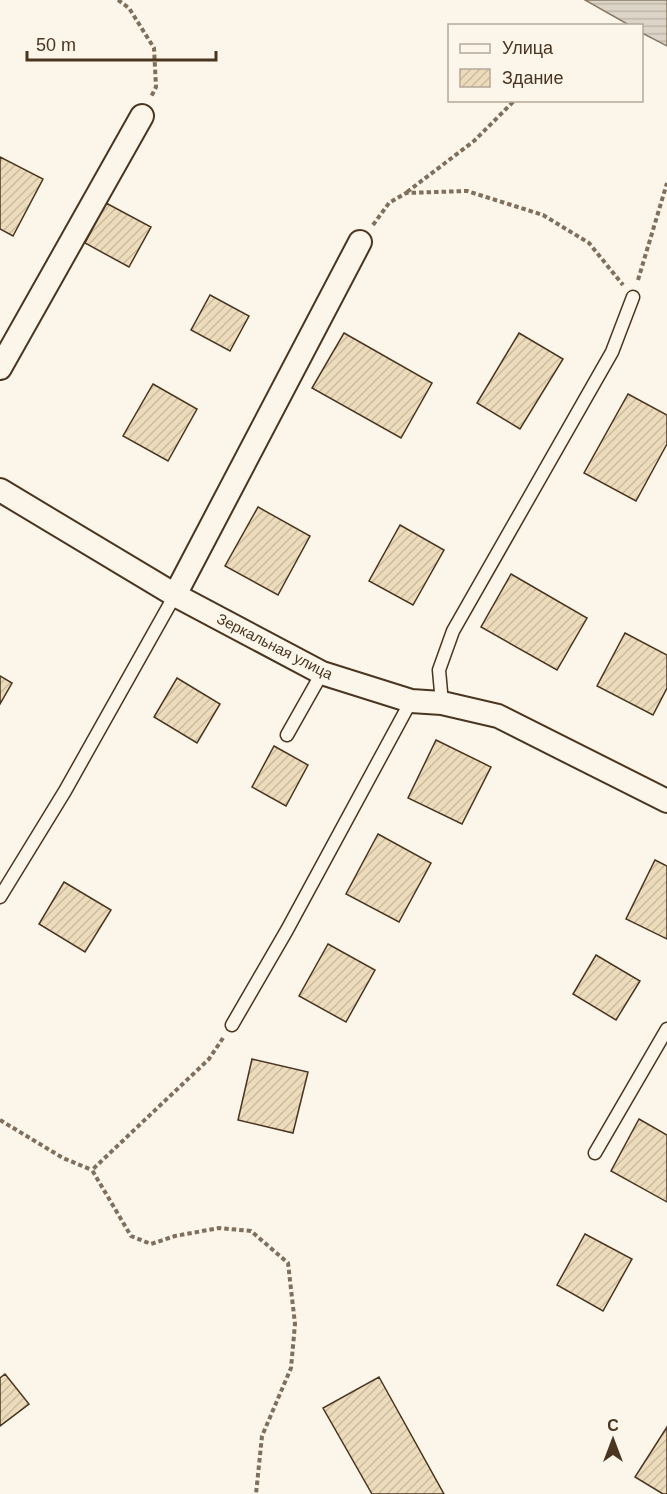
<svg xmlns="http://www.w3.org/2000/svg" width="667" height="1494" viewBox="0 0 667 1494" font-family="Helvetica,sans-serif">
  <defs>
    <pattern id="water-rules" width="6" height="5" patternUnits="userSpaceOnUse" patternTransform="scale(1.5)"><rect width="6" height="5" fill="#dcd4c6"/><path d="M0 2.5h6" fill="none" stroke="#beb7aa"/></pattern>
    <pattern id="building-hatch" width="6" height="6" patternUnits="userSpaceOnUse" patternTransform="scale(1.5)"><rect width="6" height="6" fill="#ecdcbc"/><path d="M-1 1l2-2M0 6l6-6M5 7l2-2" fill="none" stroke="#ccbda1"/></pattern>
  </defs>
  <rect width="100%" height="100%" fill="#fbf6e9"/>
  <path fill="url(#water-rules)" stroke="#887966" stroke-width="1.5" d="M585,0H667V46L642,33V26L629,25Z"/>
  <path fill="url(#building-hatch)" stroke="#4a3520" stroke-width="1.5" d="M0,157L43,179L13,236L0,229Z
    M106,203L151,227L129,267L85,243Z
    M210,295L249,316L230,351L191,330Z
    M344,333L432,383L401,438L312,388Z
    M519,333L563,359L520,429L477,403Z
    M153,384L197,409L168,461L123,436Z
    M628,394L667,415V444L636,501L584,473Z
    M258,507L310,536L278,595L225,566Z
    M400,525L444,550L413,605L369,581Z
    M511,574L587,618L557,670L481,627Z
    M625,633L667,655V688L653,715L597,686Z
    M0,676L12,683L0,704Z
    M177,678L220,704L197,743L154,717Z
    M436,740L491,767L462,824L408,798Z
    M274,746L308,765L286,806L252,787Z
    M378,834L431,863L399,922L346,894Z
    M655,860L667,866V939L626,919Z
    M64,882L111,910L85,952L39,924Z
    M328,944L375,970L346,1022L299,996Z
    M596,955L640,981L616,1020L573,994Z
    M252,1059L308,1072L293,1133L238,1120Z
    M639,1119L667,1135V1202L611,1171Z
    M585,1234L632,1259L603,1311L557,1285Z
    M5,1374L29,1404L0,1426V1378Z
    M379,1377L444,1494H372L323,1408Z
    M667,1427V1494H663L635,1477Z"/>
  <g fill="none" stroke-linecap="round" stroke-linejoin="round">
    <defs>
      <path id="service" d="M442,703L439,670L453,631L612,352L633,297
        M287,735L322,673
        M0,897L65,791L175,595
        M232,1025L287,930L411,701
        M595,1153L667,1029"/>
      <path id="minor" d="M0,368L142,116
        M0,490L175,595L322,673L411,701L442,703L498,716L667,801
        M175,595L360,242"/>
    </defs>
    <use href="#service" stroke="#4a3520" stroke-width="15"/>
    <use href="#minor" stroke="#4a3520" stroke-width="26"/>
    <path stroke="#7f6f5c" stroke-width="4" stroke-dasharray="4.5 3" stroke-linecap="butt" d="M118,0L129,8L154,48L156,87L151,97
      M407,192L474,141L515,100
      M373,225L389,203L406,193L467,191L543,215L589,243L623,285
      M638,280L667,183
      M223,1038L209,1059L92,1170L131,1236L151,1244L175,1236L219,1228L251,1231L288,1263L295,1324L291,1368L262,1436L256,1494
      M0,1120L63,1158L92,1170"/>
    <use href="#service" stroke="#fbf6e9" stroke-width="12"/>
    <use href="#minor" stroke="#fbf6e9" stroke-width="22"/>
  </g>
  <g text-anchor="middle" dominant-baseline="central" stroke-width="4.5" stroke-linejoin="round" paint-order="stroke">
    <g font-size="15" fill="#4a3520" stroke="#fbf6e9">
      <text transform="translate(275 646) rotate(27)">Зеркальная улица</text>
    </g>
  </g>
  <rect x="448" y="24" width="195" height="78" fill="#fbf6e9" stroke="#b4a999" stroke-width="1.5"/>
  <rect x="460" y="44" width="30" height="9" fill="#fbf6e9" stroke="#b4a999" stroke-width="1.5"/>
  <text x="502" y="54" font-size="18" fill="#4a3520">Улица</text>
  <rect x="460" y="69" width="30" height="18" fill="url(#building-hatch)" stroke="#b4a999" stroke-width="1.5"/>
  <text x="502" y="84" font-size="18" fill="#4a3520">Здание</text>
  <g transform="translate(613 1440)" stroke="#fbf6e9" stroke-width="4.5" paint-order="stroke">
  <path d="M0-4.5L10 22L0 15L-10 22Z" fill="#4a3520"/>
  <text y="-9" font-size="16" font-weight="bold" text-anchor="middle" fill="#4a3520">С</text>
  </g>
  <path d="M27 51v9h189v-9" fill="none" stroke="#4a3520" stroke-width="3"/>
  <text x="36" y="51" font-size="18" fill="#4a3520" stroke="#fbf6e9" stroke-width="4.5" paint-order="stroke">50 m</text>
</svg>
